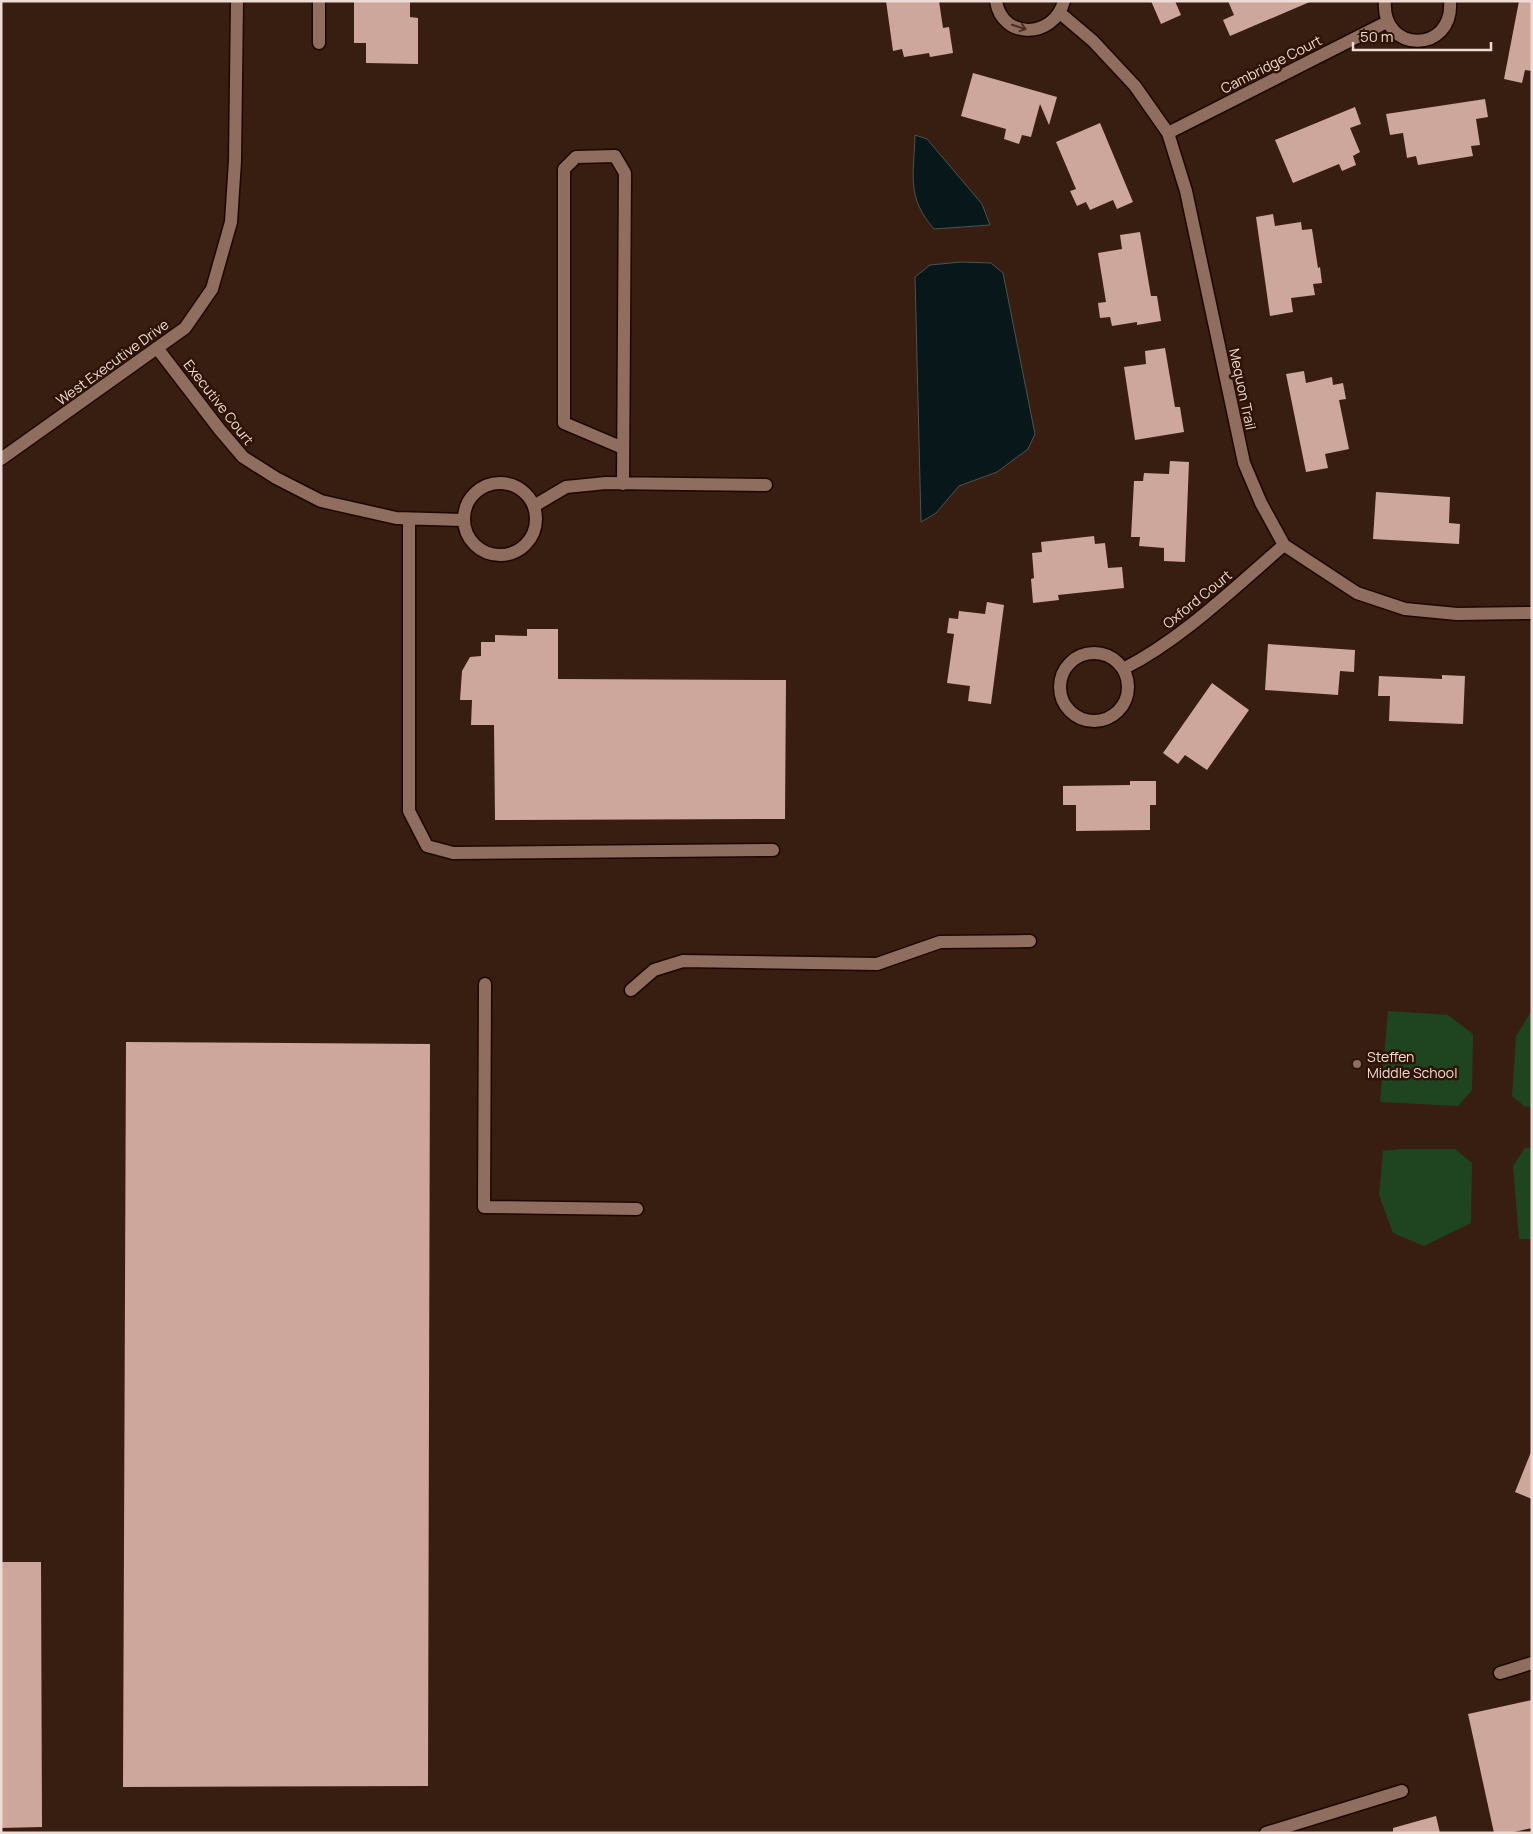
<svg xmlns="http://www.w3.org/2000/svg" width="1533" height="1834" viewBox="0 0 1533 1834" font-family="Manrope,sans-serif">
  <rect width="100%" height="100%" fill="#381d11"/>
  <path fill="#1f4520" d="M1532,1010V1107L1524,1106L1512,1096L1516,1036Z
    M1388,1011L1448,1015L1473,1034L1472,1090L1458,1106L1380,1102Z
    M1525,1148H1532V1239H1519L1513,1166Z
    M1401,1149H1455L1472,1163L1471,1223L1424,1246L1393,1233L1379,1195L1383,1151Z"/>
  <path fill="#08181a" stroke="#4d5252" d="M915,135L927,139L982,204L990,225L934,229C906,197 914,175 915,135Z
    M961,262L991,263L1003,273L1035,434L1028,449L997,472L959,486L936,513L921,522L915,277L930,265Z"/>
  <path fill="#cda69c" d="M354,1H410V17L418,18V64L366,63V43H354Z
    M886,1H939L943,28L949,27L953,53L930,57L929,53L904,57L902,49L893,51Z
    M1151,1H1175L1181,15L1161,24Z
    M1228,1H1312L1230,36L1223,20L1234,15Z
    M1519,1H1532V71L1525,70L1522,83L1504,79Z
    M973,73L1057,97L1049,125L1040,104L1031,137L1022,135L1019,144L1004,139L1006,129L961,116Z
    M1485,99L1488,117L1476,119L1480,145L1471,146L1473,156L1418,165L1416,156L1407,158L1403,133L1390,135L1386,114Z
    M1355,107L1361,124L1350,128L1360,152L1353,156L1356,165L1342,171L1339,164L1293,183L1275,140Z
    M1100,123L1133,202L1117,209L1113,200L1090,210L1086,202L1077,206L1070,191L1076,189L1056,142Z
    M1273,214L1275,226L1301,222L1302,230L1312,229L1318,268L1320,267L1322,283L1313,284L1315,295L1291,298L1293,312L1270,316L1256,217Z
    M1140,232L1151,296H1157L1161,321L1137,325V322L1112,326L1110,317L1100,318L1098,303L1106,302L1098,253L1122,249L1120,235Z
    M1165,348L1175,407H1180L1184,432L1135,440L1124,367L1146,364L1145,351Z
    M1304,371L1306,383L1332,377L1333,385L1343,383L1346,399L1339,400L1349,449L1325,454L1328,468L1306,472L1286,374Z
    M1170,461L1189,462L1185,562L1164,561V548L1139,546L1140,537H1131L1134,481H1143L1144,473L1169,474Z
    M1376,492L1450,497L1449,523L1460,524L1459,544L1373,539Z
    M1094,536L1095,544L1105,543L1108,568L1122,567L1124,588L1058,595L1059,600L1033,603L1031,579L1034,578L1032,553L1042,552L1041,542Z
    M987,602L1004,605L991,704L968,701L970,686L947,683L954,634L947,633L949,618L958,619L959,611L985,614Z
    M527,629H558V679L786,680L785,819L495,820L494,725H471L472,700H460L462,671L470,657L481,656V642H495V635L527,636Z
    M1268,644L1355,650L1354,672L1340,671L1338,695L1265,690Z
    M1442,675L1465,676L1463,724L1389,721L1390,696H1378L1379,676L1442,679Z
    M1212,683L1249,710L1207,770L1185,755L1178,764L1163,753Z
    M1130,781H1156V805H1150V830L1076,831V805H1063V786L1130,785Z
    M126,1042L430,1044L428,1786L123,1787Z
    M1531,1452H1532V1499L1515,1492Z
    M1,1562H41L42,1827L1,1828Z
    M1532,1700V1828L1510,1833H1494L1468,1714Z
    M1436,1816L1440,1833H1393V1828Z"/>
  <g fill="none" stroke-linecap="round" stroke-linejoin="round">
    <defs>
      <path id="minor" d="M319,1V43
        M996,1C1002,40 1054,39 1064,1
        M1385,1C1381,54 1454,54 1450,1
        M1060,13L1093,41L1135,86L1168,133L1186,191L1244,463L1261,503L1284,545L1357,593L1405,609L1457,614L1532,613
        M1168,133L1387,22
        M157,348L220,430L243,457L276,478L321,501L396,518L463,520
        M623,448L564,423V169L576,157L615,156L625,173L623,484
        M1,459L185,328L212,289L231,222L235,161L237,1
        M464 519a36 36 0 1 1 72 0a36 36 0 1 1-72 0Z
        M534,506L566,487L606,483L766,485
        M409,519V811L427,846L453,853L773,850
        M1060 687a34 34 0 1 1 68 0a34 34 0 1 1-68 0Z
        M1123,669C1182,639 1234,588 1284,545
        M485,984L484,1207L637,1209
        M631,990L654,970L683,961L877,964L940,942L1030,941
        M1500,1673L1532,1663
        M1266,1833L1402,1791"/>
    </defs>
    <use href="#minor" stroke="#1e0600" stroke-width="15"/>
    <use href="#minor" stroke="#8f6d5f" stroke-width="12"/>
  </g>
  <defs><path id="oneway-shaft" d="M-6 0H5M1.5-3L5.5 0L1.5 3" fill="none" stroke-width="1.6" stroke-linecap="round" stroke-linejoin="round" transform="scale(1.25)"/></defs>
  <use stroke="#4b2e21" href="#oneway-shaft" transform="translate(1019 27) rotate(18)"/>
  <circle fill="#8d6e63" stroke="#2e1307" stroke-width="2" cx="1357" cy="1064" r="5"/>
  <g text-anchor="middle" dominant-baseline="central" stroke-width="5" stroke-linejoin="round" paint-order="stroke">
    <g font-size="14" fill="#eedbd3" stroke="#2e1307">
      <text transform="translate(1271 64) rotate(-27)">Cambridge Court</text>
      <text transform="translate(112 362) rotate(-36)">West Executive Drive</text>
      <text transform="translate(1243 389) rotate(78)">Mequon Trail</text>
      <text transform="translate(219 402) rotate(52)">Executive Court</text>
      <text transform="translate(1197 599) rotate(-39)">Oxford Court</text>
    </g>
    <g font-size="14" fill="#eedbd3" stroke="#2e1307" text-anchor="start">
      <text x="1367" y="1056">Steffen<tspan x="1367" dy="16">Middle School</tspan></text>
    </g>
  </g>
  <rect width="1533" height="1834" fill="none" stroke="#eedbd3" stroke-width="5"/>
  <path d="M1353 42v8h138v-8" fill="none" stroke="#eedbd3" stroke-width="2.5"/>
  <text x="1360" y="42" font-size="15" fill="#eedbd3" stroke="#2e1307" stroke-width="4" paint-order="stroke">50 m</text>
</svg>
